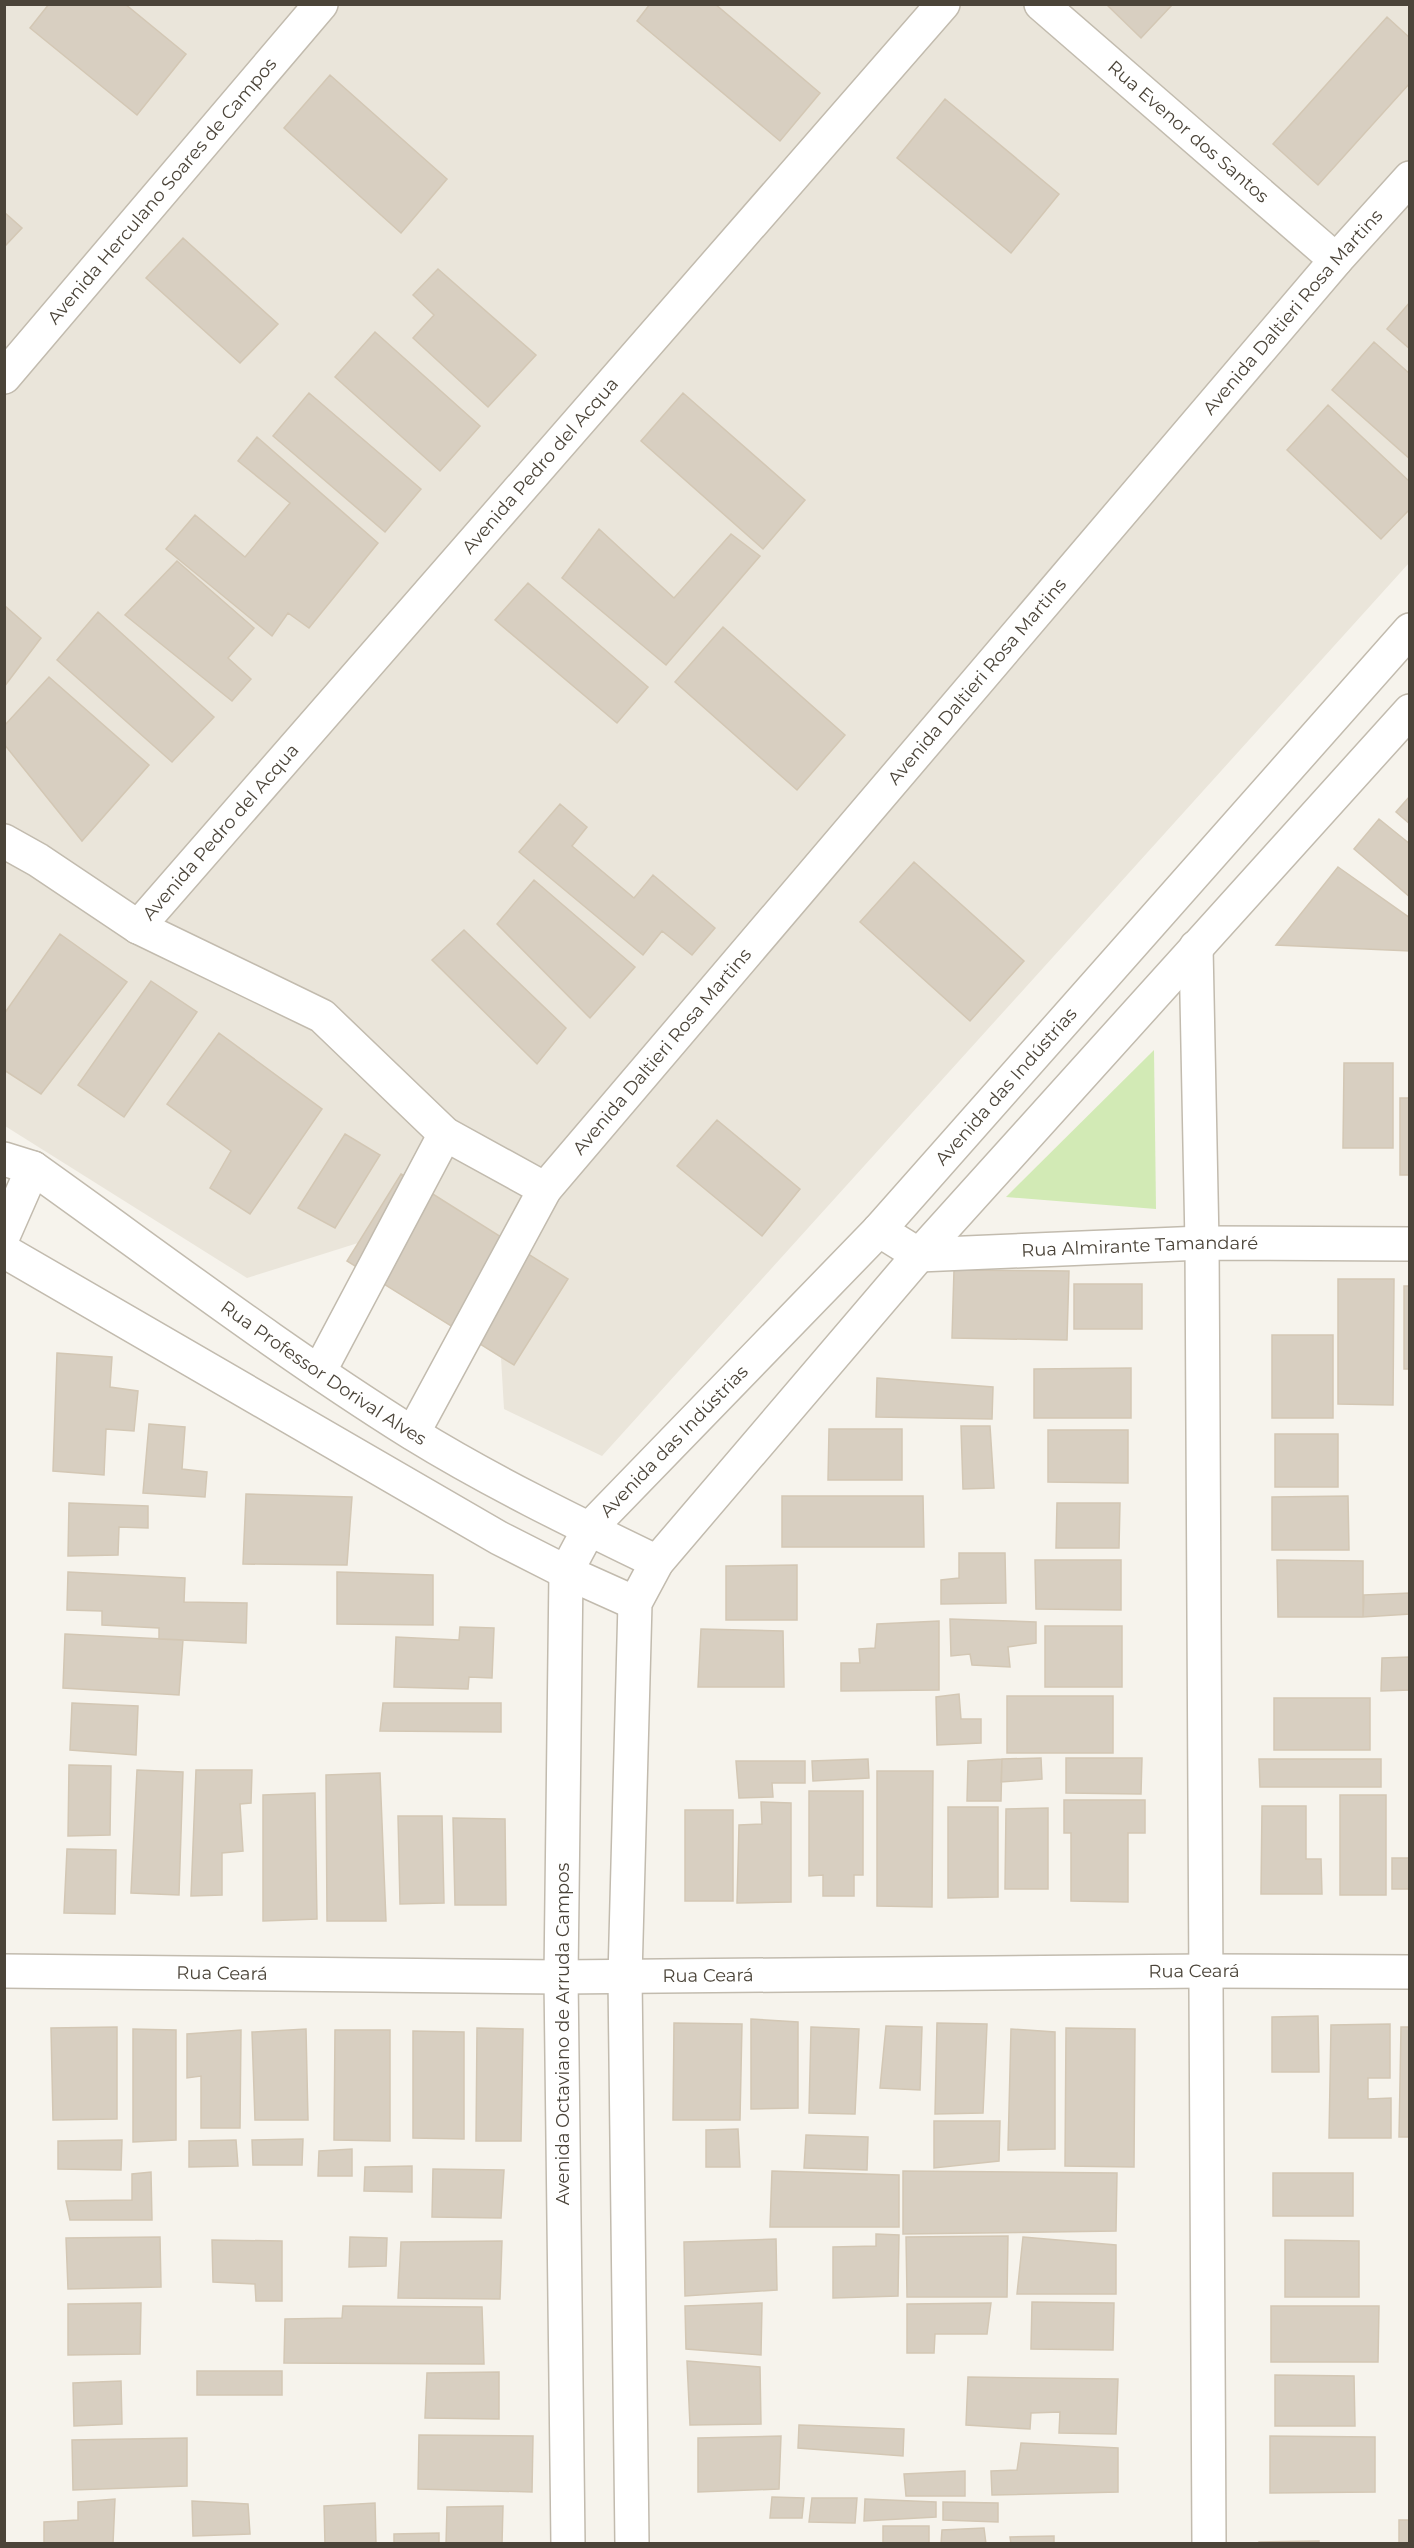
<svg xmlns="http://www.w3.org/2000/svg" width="1414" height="2548" viewBox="0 0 1414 2548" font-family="Montserrat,sans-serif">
  <rect width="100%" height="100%" fill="#f6f3ec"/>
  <path fill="#eae5da" d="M1405,4L1409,8V563L602,1456L504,1409L501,1358L347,1261L358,1243L247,1278L5,1126L4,5Z"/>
  <path fill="#d2eab5" d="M1154,1050L1156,1209L1006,1197Z"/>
  <path fill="#d8cfc1" stroke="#d3c7b4" stroke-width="1.5" d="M49,4H125L186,54L137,115L30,28Z
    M650,4H715L820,93L780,141L637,21Z
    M1106,4H1173L1141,38Z
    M1387,17L1410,38V83L1318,185L1273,144Z
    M330,75L447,179L401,233L284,128Z
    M945,99L1059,194L1011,253L897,158Z
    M4,212L22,228L4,247Z
    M183,238L278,324L240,363L146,278Z
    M438,269L536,355L488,407L413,338L434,315L413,295Z
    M1410,302V349L1387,329Z
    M375,332L480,426L440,471L335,377Z
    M1374,342L1410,374V459L1332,390Z
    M309,393L421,489L385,532L273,436Z
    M683,393L805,500L763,549L641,441Z
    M1328,405L1410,482V509L1381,539L1287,450Z
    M257,437L378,543L309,628L288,613L272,636L166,549L195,515L245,557L290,503L238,461Z
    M599,529L674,598L731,534L760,556L666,665L562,578Z
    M177,561L254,628L228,658L251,679L232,701L125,615Z
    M528,583L648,687L617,723L495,620Z
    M4,605L41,638L4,687Z
    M98,612L214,717L172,762L57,660Z
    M723,627L845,735L797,790L675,682Z
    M49,677L149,765L82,841L4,744V726Z
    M1410,796V824L1396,812Z
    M560,804L587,827L572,846L634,898L653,875L715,928L692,955L662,931L643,955L519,852Z
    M1379,819L1410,844V897L1354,849Z
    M914,862L1024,961L970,1021L860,922Z
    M1338,867L1410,918V951L1276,945Z
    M534,880L635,967L590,1018L497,924Z
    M464,930L566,1028L537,1064L432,960Z
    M60,934L127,982L41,1094L4,1070V1014Z
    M151,981L197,1012L124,1117L78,1085Z
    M219,1033L322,1109L250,1214L210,1188L231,1151L167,1104Z
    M1344,1063H1393V1148H1343Z
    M1400,1098H1410V1175H1400Z
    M717,1120L800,1189L762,1236L677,1166Z
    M345,1134L380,1155L335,1228L298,1208Z
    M401,1174L568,1279L514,1365L347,1261Z
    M954,1270L1069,1271L1067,1340L952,1338Z
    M1338,1279H1394L1393,1405L1338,1404Z
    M1074,1284H1142V1329H1074Z
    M1404,1286H1410V1369H1404Z
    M1272,1335H1333V1418H1272Z
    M57,1353L112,1357L110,1387L138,1391L134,1431L106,1429L104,1475L53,1471Z
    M1131,1368V1418H1034V1369Z
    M877,1378L993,1387L992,1419L876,1417Z
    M149,1424L185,1427L182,1469L207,1472L205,1497L143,1493Z
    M961,1426H990L994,1488L963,1489Z
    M829,1429H902V1480H828Z
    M1048,1430H1128V1483L1048,1482Z
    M1275,1434H1338V1487H1275Z
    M246,1494L352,1497L347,1565L243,1564Z
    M782,1496H923L924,1547H782Z
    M1348,1496L1349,1550H1272V1497Z
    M69,1503L148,1506V1528L119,1527L118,1555L68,1556Z
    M1057,1503H1120L1119,1548H1056Z
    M959,1553H1005L1006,1603L941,1604V1580L959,1578Z
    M1035,1560H1121V1610L1036,1609Z
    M1277,1560L1363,1561V1617H1278Z
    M797,1565V1620H726V1566Z
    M68,1572L185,1578L184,1602L247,1603L246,1643L159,1639V1628L102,1625V1611L67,1610Z
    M337,1572L433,1575V1625L337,1624Z
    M1410,1593V1614L1363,1617L1364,1595Z
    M950,1619L1036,1622V1643L1008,1647L1010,1667L972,1665L970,1654L951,1656Z
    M939,1621V1690L841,1691V1663H860L859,1649L875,1648L877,1624Z
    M1045,1626H1122V1687H1045Z
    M460,1627L494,1628L492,1678L469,1677L468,1689L394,1687L396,1637L459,1640Z
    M701,1629L783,1631L784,1687H698Z
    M65,1634L183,1640L179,1695L63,1688Z
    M1410,1657V1690L1381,1691L1382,1658Z
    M959,1694L961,1719H981V1743L937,1745L936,1697Z
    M1007,1696H1113V1753H1007Z
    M1274,1698H1370V1750H1274Z
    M72,1703L138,1706L136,1755L70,1750Z
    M383,1703H501V1732L380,1731Z
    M1041,1758L1042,1779L1001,1782L1002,1759Z
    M1066,1758H1142L1141,1794L1066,1793Z
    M868,1759L869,1778L813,1781L812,1761Z
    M1002,1759L1001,1801H967L968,1761Z
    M1259,1759H1381V1787H1260Z
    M736,1761H805V1783H772L773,1797L739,1798Z
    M69,1765L111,1766L110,1835L68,1836Z
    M137,1770L183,1772L179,1895L131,1893Z
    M196,1770H252L251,1803L240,1804L243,1851L222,1853V1895L191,1896Z
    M877,1771H933L932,1907L877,1906Z
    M380,1773L386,1921H327L326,1775Z
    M809,1791H863V1875H854V1896H823V1875L809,1876Z
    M315,1793L317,1919L263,1921V1795Z
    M1340,1795H1386V1895H1340Z
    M1064,1800H1145V1833H1128V1902L1071,1901V1833H1064Z
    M761,1802L791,1803V1902L737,1903L739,1825L762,1824Z
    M1262,1806H1306V1859H1321L1322,1894H1261Z
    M948,1807H998V1897L948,1898Z
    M1048,1808V1889H1005L1006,1809Z
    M685,1810H733V1901H685Z
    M398,1816H442L444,1903L400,1904Z
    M453,1818L505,1819L506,1905H455Z
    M67,1849L116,1850L115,1914L64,1913Z
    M1392,1858H1410V1889H1392Z
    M1318,2016L1319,2072H1272V2017Z
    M751,2019L798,2022V2108L751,2109Z
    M674,2023L742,2024L740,2120H673Z
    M937,2023L987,2024L983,2113L935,2114Z
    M1390,2024V2078H1368V2099L1391,2098V2138H1329L1331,2025Z
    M886,2026L922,2027L920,2090L880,2088Z
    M117,2027V2119L53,2120L51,2028Z
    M811,2027L859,2029L855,2114L809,2113Z
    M1401,2027H1410V2137H1399Z
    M477,2028L523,2029L521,2141H476Z
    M1066,2028L1135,2029L1134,2167L1065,2166Z
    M133,2029L176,2030V2140L133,2142Z
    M306,2029L308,2120H255L252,2032Z
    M1011,2029L1055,2032V2149L1008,2150Z
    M241,2030L240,2128H201V2076L187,2078V2034Z
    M335,2030H390V2141L334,2140Z
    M413,2031L464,2032V2139L413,2138Z
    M934,2121H1000L999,2161L934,2168Z
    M738,2129L740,2167H706V2130Z
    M806,2135L868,2137L867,2170L804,2168Z
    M303,2139L302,2165H253L252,2140Z
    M122,2140L121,2170L58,2169V2141Z
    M236,2140L238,2166L189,2167V2141Z
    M352,2149V2176H318L319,2151Z
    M412,2166V2192L364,2191L365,2167Z
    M433,2169L504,2170L501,2218L432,2217Z
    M772,2171L899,2175V2227H770Z
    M903,2171L1117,2173L1116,2231L903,2234Z
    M151,2172L152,2220H70L66,2201L132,2200V2174Z
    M1273,2173H1353V2216H1273Z
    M876,2234L899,2235L898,2296L833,2298V2247L876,2246Z
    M1008,2236L1007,2297H907L906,2237Z
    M160,2237L161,2287L68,2289L66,2238Z
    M350,2237L387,2238L386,2266L349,2267Z
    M1023,2237L1116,2245V2294H1017Z
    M776,2239L777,2290L685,2296L684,2242Z
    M212,2240L282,2241V2301H256L255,2284L213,2282Z
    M1285,2240L1359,2241V2297H1285Z
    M502,2241L500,2299L398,2298L401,2242Z
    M1032,2302L1114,2303L1113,2350L1031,2349Z
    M141,2303L140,2354L68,2355V2304Z
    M762,2303L761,2355L686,2349L685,2306Z
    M991,2303L987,2334H935L934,2353H907V2304Z
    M343,2306L482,2307L484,2364L284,2363L285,2319L342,2318Z
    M1271,2306H1379L1378,2362H1271Z
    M687,2361L760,2367L761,2424L690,2425Z
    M197,2371H282V2395H197Z
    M499,2372V2419L425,2418L427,2373Z
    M1275,2375L1354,2376L1355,2426H1275Z
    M968,2377L1118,2379L1116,2434L1059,2433L1060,2412L1031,2413L1030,2429L966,2425Z
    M121,2381L122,2424L74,2426L73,2383Z
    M799,2425L904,2429L903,2456L798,2448Z
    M419,2435L533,2436L532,2492L418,2489Z
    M781,2436L779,2489L698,2492V2438Z
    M1270,2436L1375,2437V2492L1270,2493Z
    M187,2438V2486L73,2490L72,2440Z
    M1021,2443L1118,2448V2492L992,2495L991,2471L1017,2470Z
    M965,2471V2496H906L904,2474Z
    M772,2497L804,2498L802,2518H770Z
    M812,2498H857L855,2523L809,2522Z
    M115,2499L113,2544H44V2522L78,2520V2502Z
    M865,2499L936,2502V2517L864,2521Z
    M192,2501L248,2504L250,2534L193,2536Z
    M943,2502L998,2503V2522L943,2520Z
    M375,2503L376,2544H325L324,2506Z
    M503,2506L502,2544H446L447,2507Z
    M1399,2520H1410V2544H1399Z
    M883,2526H929V2544H883Z
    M984,2528L986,2544H941L942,2530Z
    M439,2533V2544H394V2534Z
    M1054,2536V2544H1011L1010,2537Z
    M1319,2541V2544H1259V2542Z"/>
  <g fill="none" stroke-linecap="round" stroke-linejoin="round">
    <defs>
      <g id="street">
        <path id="s1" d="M1041,4L1336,260"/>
        <path id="s2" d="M4,377L321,4"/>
        <path d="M4,841L38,860L138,927L322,1016L445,1134L545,1189"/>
        <path id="s3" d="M138,927L943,4"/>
        <path d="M1196,947L1202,1243L1209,2544"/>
        <path id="s4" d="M4,1159L33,1168C158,1257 281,1351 412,1433C490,1481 574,1522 657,1562"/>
        <path id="s5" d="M879,1230L919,1255L1202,1243L1410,1244"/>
        <path d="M4,1234L33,1168"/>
        <path d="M4,1251L499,1538L566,1572L635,1603"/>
        <path d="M319,1372L445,1134"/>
        <path id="s6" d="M413,1433L545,1189L1336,260L1410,178"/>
        <path id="s7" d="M4,1971L561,1977L1206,1971L1410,1972"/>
        <path id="s8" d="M568,2544L561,1977L566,1572L589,1529L879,1230L1410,630"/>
        <path d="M632,2544L625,1977L635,1603L657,1562L919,1255L1410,711"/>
      </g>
    </defs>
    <use href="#street" stroke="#c2bbae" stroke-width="36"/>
    <use href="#street" stroke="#fff" stroke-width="33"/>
  </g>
  <g text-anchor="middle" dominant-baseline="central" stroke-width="4.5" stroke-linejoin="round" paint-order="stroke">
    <g font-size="18" fill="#4b4439" stroke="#fff">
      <text stroke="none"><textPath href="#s1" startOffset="195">Rua Evenor dos Santos</textPath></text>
      <text stroke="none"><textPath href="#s2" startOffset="244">Avenida Herculano Soares de Campos</textPath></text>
      <text stroke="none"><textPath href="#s6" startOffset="1430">Avenida Daltieri Rosa Martins</textPath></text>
      <text stroke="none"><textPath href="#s3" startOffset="612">Avenida Pedro del Acqua</textPath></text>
      <text stroke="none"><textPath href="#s6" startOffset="944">Avenida Daltieri Rosa Martins</textPath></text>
      <text stroke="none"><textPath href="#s3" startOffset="126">Avenida Pedro del Acqua</textPath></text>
      <text stroke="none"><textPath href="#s6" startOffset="458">Avenida Daltieri Rosa Martins</textPath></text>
      <text stroke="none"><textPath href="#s8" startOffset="1629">Avenida das Indústrias</textPath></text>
      <text stroke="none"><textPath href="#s5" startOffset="268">Rua Almirante Tamandaré</textPath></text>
      <text stroke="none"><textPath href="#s4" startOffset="386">Rua Professor Dorival Alves</textPath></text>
      <text stroke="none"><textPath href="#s8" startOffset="1143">Avenida das Indústrias</textPath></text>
      <text stroke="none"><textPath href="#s7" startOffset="1190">Rua Ceará</textPath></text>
      <text stroke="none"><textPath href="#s7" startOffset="218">Rua Ceará</textPath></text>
      <text stroke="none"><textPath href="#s7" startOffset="704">Rua Ceará</textPath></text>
      <text transform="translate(563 2034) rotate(-90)">Avenida Octaviano de Arruda Campos</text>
    </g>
  </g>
  <rect width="1414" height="2548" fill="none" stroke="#4b4439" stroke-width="12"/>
</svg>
